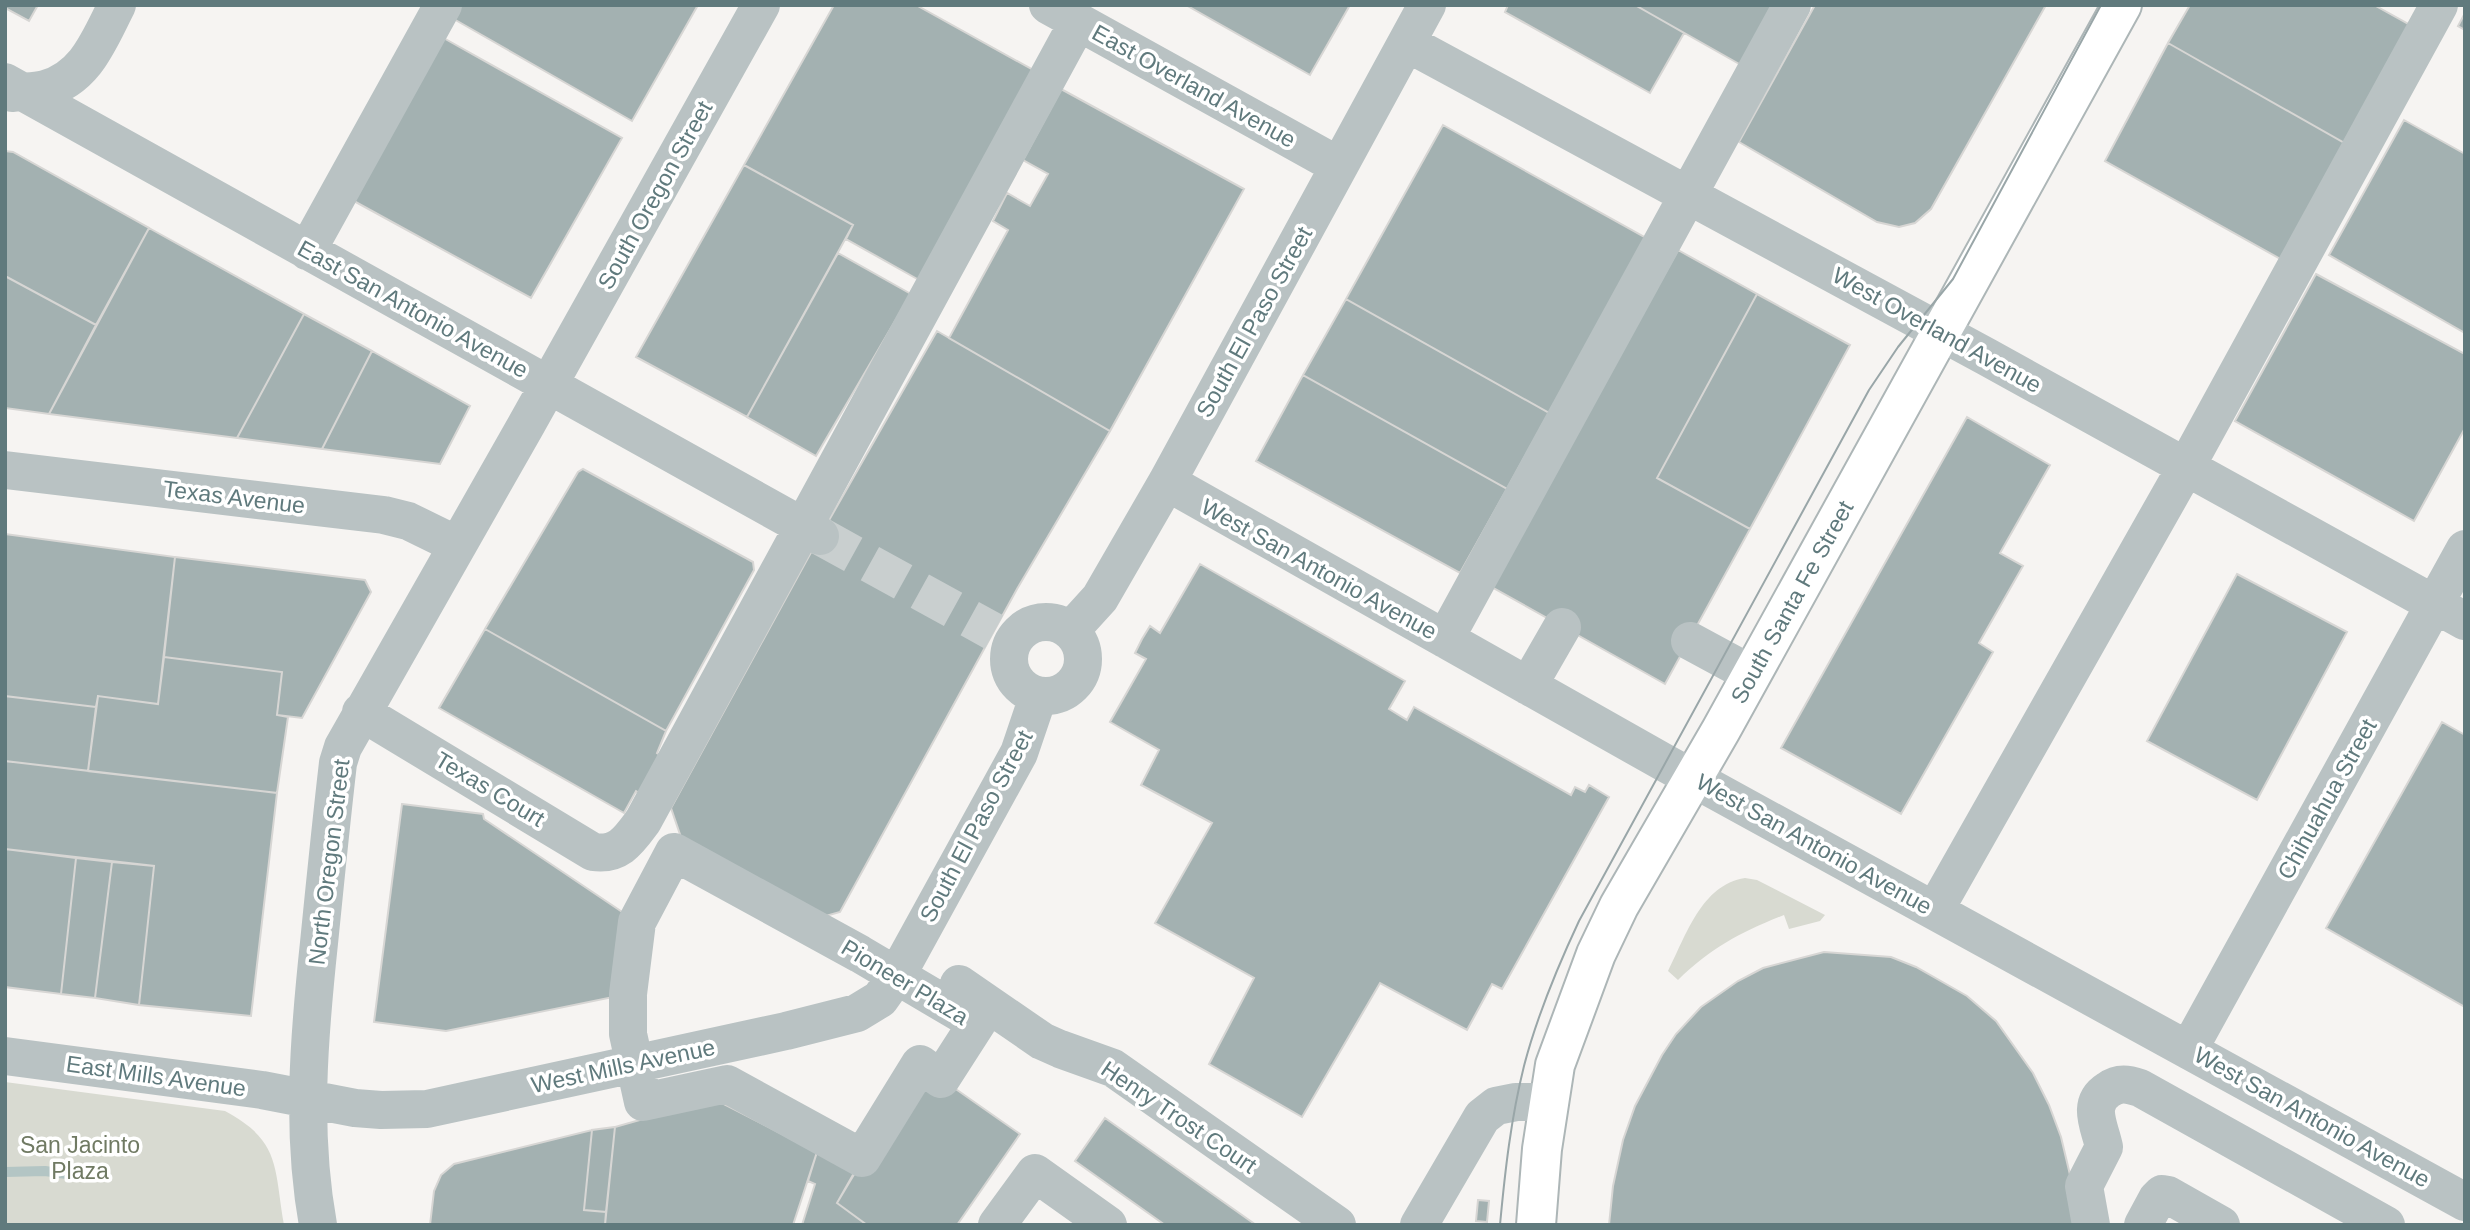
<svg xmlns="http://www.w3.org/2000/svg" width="2470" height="1230" viewBox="0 0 2470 1230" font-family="Arial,sans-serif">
  <rect width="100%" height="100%" fill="#f6f4f2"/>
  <path fill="#d8dad1" d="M1745,878L1757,880L1825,915L1820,921L1789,929L1784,915C1741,932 1711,948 1678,980L1668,971C1686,936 1701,885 1745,878Z
    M5,1082L225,1111C281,1141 274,1167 284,1225H5Z"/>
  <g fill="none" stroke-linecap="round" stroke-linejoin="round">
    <path stroke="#b3c5c4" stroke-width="10" d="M5,1172L45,1171L88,1177"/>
  </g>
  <path fill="#a3b1b1" stroke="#d7d6d4" stroke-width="2" d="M5,5H38L29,21L5,8Z
    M460,5H698L632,121L452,18Z
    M834,5H916L1035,71L919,280L846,239L853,225L744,165Z
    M1186,5H1350L1310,75Z
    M1508,5H1635L1684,33L1650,93L1505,12Z
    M1635,5H1774L1741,65Z
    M1815,5H2046L1931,209L1915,223L1899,227L1877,222L1739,142Z
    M2190,5H2374L2410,25L2346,144L2168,43Z
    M2465,13V30L2458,26Z
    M440,36L622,138L531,298L352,200Z
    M2168,43L2346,144L2284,261L2105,161Z
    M1061,89L1244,189L1110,431L949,338L1008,230L993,221L1007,193L1030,206L1048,174L1023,160Z
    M2404,120L2465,154V333L2329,255Z
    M1443,125L1646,238L1549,413L1346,299Z
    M5,151L13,152L149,228L96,325L5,276Z
    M744,165L853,225L747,417L636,357Z
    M149,228L304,314L237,438L49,414Z
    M1678,250L1757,294L1657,478L1750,529L1665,684L1490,586Z
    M838,253L911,294L816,456L747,417Z
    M2316,274L2465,354V428L2414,521L2235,421Z
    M5,276L96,325L49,414L5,408Z
    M1757,294L1850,345L1750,529L1657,478Z
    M1346,299L1549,413L1507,489L1303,375Z
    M304,314L372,351L322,449L237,438Z
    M937,331L1110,431L1017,589L840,912L815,919L684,846L671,808L820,536Z
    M372,351L470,406L440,464L322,449Z
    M1303,375L1507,489L1460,573L1256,461Z
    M1967,417L2050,465L2000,553L2023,566L1979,643L1993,652L1901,814L1781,748Z
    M583,469L753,562L754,570L666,731L485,629L578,472Z
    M5,534L175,557L158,704L98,696L96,707L5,696Z
    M175,557L365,580L371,592L302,718L277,715L282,672L164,657Z
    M1200,564L1405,681L1389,709L1407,720L1414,707L1571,795L1575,787L1585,792L1589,785L1609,797L1502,989L1492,984L1467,1030L1380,983L1302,1117L1209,1064L1254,978L1155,923L1212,823L1141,785L1159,750L1110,722L1146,659L1135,653L1142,639L1150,626L1160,633Z
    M2237,574L2347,632L2257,800L2147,741Z
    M485,629L666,731L657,753L666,759L643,795L636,791L624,813L439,708Z
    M164,657L282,672L277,715L288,717L277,793L88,771L98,696L158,704Z
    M5,696L96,707L88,771L5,761Z
    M2442,722L2465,735V1007L2326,928Z
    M5,761L277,793L251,1016L139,1005L154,866L5,849Z
    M402,804L483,814L484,819L637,922L628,994L446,1031L374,1022Z
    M5,849L76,858L61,994L5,987Z
    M76,858L112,862L95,998L61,994Z
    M112,862L154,866L139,1005L95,998Z
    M1824,952L1891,957L1916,967L1967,996L1996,1021L2033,1073L2049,1105L2061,1137L2071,1179L2075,1225H1609L1613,1186L1623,1140L1635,1106L1662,1055L1676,1034L1701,1007L1738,981L1763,968Z
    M920,1064L1020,1134L957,1225H867L837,1203Z
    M718,1101L817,1152L793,1225H605L615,1127L703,1102Z
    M1105,1118L1256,1225H1165L1075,1161Z
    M615,1127L606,1212L584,1210L592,1130Z
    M592,1130L584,1210L606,1212L605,1225H430L434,1191L441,1175L454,1164Z
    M817,1152L854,1173L837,1203L867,1225H802L815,1184L808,1181Z
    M1478,1200L1489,1201L1487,1222L1476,1221Z"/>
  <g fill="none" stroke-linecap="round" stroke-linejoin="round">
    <path stroke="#c9cfcf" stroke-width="38" stroke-dasharray="38 19" stroke-linecap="butt" d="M820,536L994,632"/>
    <defs>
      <path id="major" d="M1536,1225L1542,1149L1555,1065L1596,954L1619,906L1721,730L2122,5"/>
    </defs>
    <use href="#major" stroke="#adb6b7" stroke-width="42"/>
    <path stroke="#b9c2c3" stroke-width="38" d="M1048,5L1339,166
      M1407,43L1987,357L2465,621
      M5,82L820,536
      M12,93C23,91 34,92 45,89C86,78 99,40 117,5
      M307,251L443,5
      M5,470L384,515L408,521L457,545
      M1167,482L1665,763L2465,1202
      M1009 659a37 37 0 1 1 74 0a37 37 0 1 1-74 0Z
      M1070,631L1100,598L1167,482L1427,5
      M1445,639L1792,5
      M1690,641L1751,674
      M1528,686L1562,627
      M361,712L593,852C619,856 629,840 643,821L1078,22
      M674,852L860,954L977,1023L941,1079L920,1064L862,1158L727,1084L643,1102L628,1034V994L637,922Z
      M1935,910L2186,467L2439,5
      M959,984L1042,1041L1060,1049L1113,1068L1337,1225
      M2189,1049L2465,549
      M5,1056L262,1090L355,1108L381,1110L427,1109L786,1031L857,1013L880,999L897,975L1019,753L1038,697
      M318,1225C301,1131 309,1037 319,943C325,883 331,823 338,763L343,747L525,427L761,5
      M997,1225L1035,1173L1108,1225
      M1419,1225L1482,1117L1496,1106L1516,1102H1549
      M2091,1225L2084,1186L2104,1147C2100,1127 2086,1104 2108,1090C2119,1082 2128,1084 2140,1088L2386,1225
      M2143,1225L2157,1199L2162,1194L2168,1195L2221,1225"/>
    <use href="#major" stroke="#fff" stroke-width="38"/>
    <path stroke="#99a6a8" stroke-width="2" d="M1500,1225C1505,1171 1511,1118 1524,1066C1537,1016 1557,968 1579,921L1869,390L1898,347L1953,279L2101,5"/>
  </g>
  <g text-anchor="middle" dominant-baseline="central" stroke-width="7" stroke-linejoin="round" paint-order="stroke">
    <g font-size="23" fill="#607a7d" stroke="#fff">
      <text transform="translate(1194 86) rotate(29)">East Overland Avenue</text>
      <text transform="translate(655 195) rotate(-61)">South Oregon Street</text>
      <text transform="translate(413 309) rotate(29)">East San Antonio Avenue</text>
      <text transform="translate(1254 322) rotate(-61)">South El Paso Street</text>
      <text transform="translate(1937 330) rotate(29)">West Overland Avenue</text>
      <text transform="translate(234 497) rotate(7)">Texas Avenue</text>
      <text transform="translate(1319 569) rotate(29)">West San Antonio Avenue</text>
      <text transform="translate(1792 602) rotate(-61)">South Santa Fe Street</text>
      <text transform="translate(490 789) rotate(31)">Texas Court</text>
      <text transform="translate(2327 799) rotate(-61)">Chihuahua Street</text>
      <text transform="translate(976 826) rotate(-62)">South El Paso Street</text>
      <text transform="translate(1814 844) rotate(29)">West San Antonio Avenue</text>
      <text transform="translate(329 862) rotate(-83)">North Oregon Street</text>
      <text transform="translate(905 982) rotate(31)">Pioneer Plaza</text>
      <text transform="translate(623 1066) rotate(-12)">West Mills Avenue</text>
      <text transform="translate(156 1076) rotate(8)">East Mills Avenue</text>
      <text transform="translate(1179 1117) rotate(34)">Henry Trost Court</text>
      <text transform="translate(2312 1117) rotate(29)">West San Antonio Avenue</text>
    </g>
    <g font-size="23" fill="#707a63" stroke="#fff">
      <text x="80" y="1145">San Jacinto<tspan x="80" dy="26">Plaza</tspan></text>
    </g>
  </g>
  <rect width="2470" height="1230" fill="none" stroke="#607a7d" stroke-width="14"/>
</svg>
